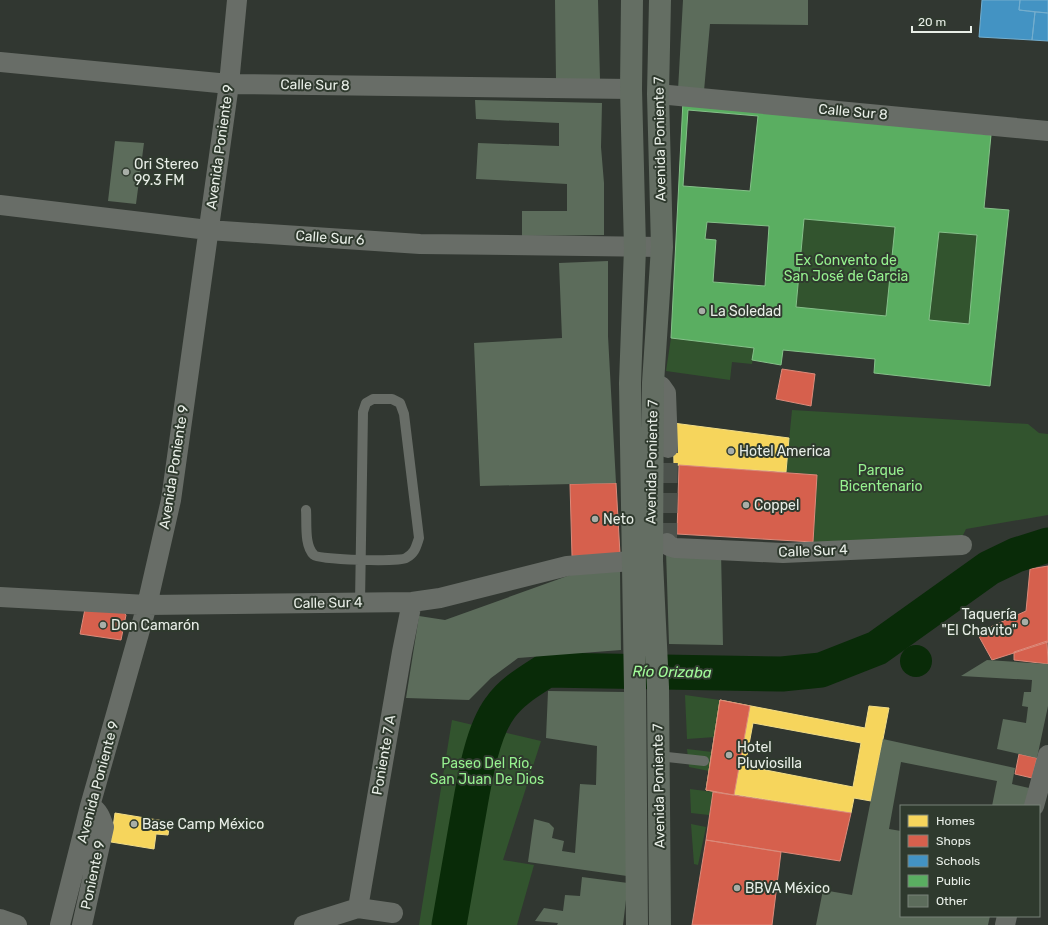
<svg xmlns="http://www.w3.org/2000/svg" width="1048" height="925" viewBox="0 0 1048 925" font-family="Rubik,sans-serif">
  <rect width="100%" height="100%" fill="#313731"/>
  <path fill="#32542e" d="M804,219L895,227L886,316L796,307Z
    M939,232L977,235L969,324L929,320Z
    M671,338L754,348L752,364L732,362L730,380L666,371Z
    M792,410L1028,424L1039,433L1048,434V515L966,529L963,535L893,542H813L817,475L786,472Z
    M685,695L720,700L715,737L687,739Z
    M452,720L541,741L503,860L534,865L517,925H419Z
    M687,749L712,752L709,771L689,767Z
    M690,789L713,792L709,815L691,813Z
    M691,824L706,827L698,865L694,864Z"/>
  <path fill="#092b08" d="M900 661a16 16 0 1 1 32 0a16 16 0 1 1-32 0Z"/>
  <path fill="#f6d55c" stroke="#f2dc86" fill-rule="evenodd" d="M673,423L789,438L786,472L674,465Z
    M720,700L865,728L869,706L889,708L871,801L854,798L851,813L706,790ZM753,723L861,743L853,787L745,766Z
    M115,813L170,822L168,835L156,834L154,849L111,842Z"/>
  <path fill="#d6604d" stroke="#db8b7b" d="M782,369L815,374L811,406L776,399Z
    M679,465L817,475L813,542L677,534Z
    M616,483L620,554L572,556L570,484Z
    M1048,566V642L992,660L977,633L1026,611L1030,569Z
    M86,604L121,609L126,615L121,640L80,634Z
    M1047,641L1048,664L1014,660V652Z
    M720,700L750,706L734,795L706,790Z
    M1019,754L1037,758L1032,778L1015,774Z
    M713,792L851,813L840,861L706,840Z
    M706,840L781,852L772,925H692Z"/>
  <path fill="#4393c3" stroke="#74aece" d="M982,0H1020L1019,10L1035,12L1032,40L979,37Z
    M1020,0H1048V13L1019,10Z
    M1035,12L1048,13V41L1032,40Z"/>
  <path fill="#5aae61" stroke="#85c189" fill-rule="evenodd" d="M683,101L991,135L984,208L1009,210L990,386L874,373L875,359L783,350L781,365L752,360L754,348L671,338ZM688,110L758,116L750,191L683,186ZM804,219L895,227L886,316L796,307ZM707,222L769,226L765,286L713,282L716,240L705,239ZM939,232L977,235L969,324L929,320Z"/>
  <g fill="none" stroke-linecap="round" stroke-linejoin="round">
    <path stroke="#092b08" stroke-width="35" d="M449,925C455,891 461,857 467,822C473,790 480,735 500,708C512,691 530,681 547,670L782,674L821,670L877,648L989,568L1016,555L1048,545"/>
  </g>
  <path fill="#5c6c5b" d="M555,0H598L600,80H556Z
    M683,0H808V25L710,24L704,91L678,90Z
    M475,100L602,103L601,147L604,183V235L522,236V211H567V184L476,179L478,143L559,146V123L476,119Z
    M115,141L144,143L136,204L108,201Z
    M608,261V336L616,483L480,486L474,343L562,338L559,263Z
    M666,551L721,552L723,645L669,644Z
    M620,571L621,650L518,658L491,678L469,700L406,698L419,616L445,620L573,574Z
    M987,660L1048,664V706L1037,758L997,749L1003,719L1026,723L1028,707L1022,706L1024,692H1031L1032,680L961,676Z
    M548,691L625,692L627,876L528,862L534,819L549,823L554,828L552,838L564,841L562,851L575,853L580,784L596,785L597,746L546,738Z
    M883,739L1015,768L1012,784L1029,788L1025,806H992L997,781L901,762L889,829L901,831V916H990L988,925H816L823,890L852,895Z
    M582,877L628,883L623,925H557L558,923L535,921L544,908L563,911L565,895L580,896Z"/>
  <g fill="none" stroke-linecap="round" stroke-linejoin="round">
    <path stroke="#4c524c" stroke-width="20" stroke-dasharray="20 10" stroke-linecap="butt" d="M667,543L668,448"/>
    <path stroke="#686d67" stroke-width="10" d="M306,510C307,523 304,546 314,555C320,560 399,562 406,558C415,553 416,547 419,538L404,414L400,403L392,399H373L366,403L363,412L360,603
      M658,756L704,761"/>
    <path stroke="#686d67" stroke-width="20" d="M0,62L229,84L631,89
      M658,94L1048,131
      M0,205L208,230L420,244L662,247
      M653,383L661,386L666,393L668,448
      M667,543L669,546L675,548L783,553L962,545
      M0,597L147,605L412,602L440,598L567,566L632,561H649
      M1034,806L1048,755
      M358,908L402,652L412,602
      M0,919L17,925
      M60,925L90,806L147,605L171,500L229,84L237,0
      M82,925L104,827C101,818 99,811 90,806
      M304,925L358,908L393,913
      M1005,925L1007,916"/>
    <path stroke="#646e63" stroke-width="22" d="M632,0L631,89L635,248L630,383L635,687L637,925
      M660,0L658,94L662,247L653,383L652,561L658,687L660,925"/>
  </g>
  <g fill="#a8aea7" stroke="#2f3a2e" stroke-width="1.5">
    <circle cx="126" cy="172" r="4"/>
    <circle cx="702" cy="311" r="4"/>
    <circle cx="731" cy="451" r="4"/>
    <circle cx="746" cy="505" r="4"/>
    <circle cx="595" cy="519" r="4"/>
    <circle cx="1025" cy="622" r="4"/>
    <circle cx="103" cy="625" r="4"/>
    <circle cx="729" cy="755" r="4"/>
    <circle cx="134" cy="824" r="4"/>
    <circle cx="737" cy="888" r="4"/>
  </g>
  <g text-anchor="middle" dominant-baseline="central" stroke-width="4" stroke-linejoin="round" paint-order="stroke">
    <g font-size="14" fill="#e8eee7" stroke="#2f3a2e">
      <text transform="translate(315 85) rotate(1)">Calle Sur 8</text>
      <text transform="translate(853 112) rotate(5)">Calle Sur 8</text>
      <text transform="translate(660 139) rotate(-91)">Avenida Poniente 7</text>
      <text transform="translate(220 147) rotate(-82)">Avenida Poniente 9</text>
      <text transform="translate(330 238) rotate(4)">Calle Sur 6</text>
      <text transform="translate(652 462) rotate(-89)">Avenida Poniente 7</text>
      <text transform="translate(174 467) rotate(-81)">Avenida Poniente 9</text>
      <text transform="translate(813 551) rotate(-2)">Calle Sur 4</text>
      <text transform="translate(328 603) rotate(-1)">Calle Sur 4</text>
      <text transform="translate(384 755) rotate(-80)">Poniente 7 A</text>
      <text transform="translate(98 782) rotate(-75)">Avenida Poniente 9</text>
      <text transform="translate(659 786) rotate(-91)">Avenida Poniente 7</text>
      <text transform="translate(93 875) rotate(-78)">Poniente 9</text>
    </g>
    <g font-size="14" fill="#e8eee7" stroke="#2f3a2e" text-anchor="start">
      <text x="134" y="164">Ori Stereo<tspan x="134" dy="16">99.3 FM</tspan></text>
      <text x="710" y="311">La Soledad</text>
      <text x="739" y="451">Hotel America</text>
      <text x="754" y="505">Coppel</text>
      <text x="603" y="519">Neto</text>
      <text x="1017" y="614" text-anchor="end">Taquería<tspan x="1017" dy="16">"El Chavito"</tspan></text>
      <text x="111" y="625">Don Camarón</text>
      <text x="737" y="747">Hotel<tspan x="737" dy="16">Pluviosilla</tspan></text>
      <text x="142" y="824">Base Camp México</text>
      <text x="745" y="888">BBVA México</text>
    </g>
    <g font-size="14" fill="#96f18f" stroke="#2f3a2e">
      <text x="846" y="260">Ex Convento de<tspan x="846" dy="16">San José de Garcia</tspan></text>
      <text x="881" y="470">Parque<tspan x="881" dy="16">Bicentenario</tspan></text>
      <text x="487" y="763">Paseo Del Río,<tspan x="487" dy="16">San Juan De Dios</tspan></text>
    </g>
    <g font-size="15" font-style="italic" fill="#a2fc9a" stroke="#2f3a2e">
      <text transform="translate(672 672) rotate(1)">Río Orizaba</text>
    </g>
  </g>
  <rect x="900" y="805" width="140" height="112" fill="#2f3a2e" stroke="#798278"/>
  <rect x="908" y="815" width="20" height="12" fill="#f6d55c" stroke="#798278"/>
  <text x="936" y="825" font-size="12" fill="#e8eee7">Homes</text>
  <rect x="908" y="835" width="20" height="12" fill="#d6604d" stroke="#798278"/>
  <text x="936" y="845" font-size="12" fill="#e8eee7">Shops</text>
  <rect x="908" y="855" width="20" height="12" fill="#4393c3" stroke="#798278"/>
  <text x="936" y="865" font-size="12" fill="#e8eee7">Schools</text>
  <rect x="908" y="875" width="20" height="12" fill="#5aae61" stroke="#798278"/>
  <text x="936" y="885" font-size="12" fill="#e8eee7">Public</text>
  <rect x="908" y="895" width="20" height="12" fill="#5c6c5b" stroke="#798278"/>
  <text x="936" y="905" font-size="12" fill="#e8eee7">Other</text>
  <path d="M912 26v6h59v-6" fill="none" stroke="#e8eee7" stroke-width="2"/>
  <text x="918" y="26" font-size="12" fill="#e8eee7" stroke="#2f3a2e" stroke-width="3" paint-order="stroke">20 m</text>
</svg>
